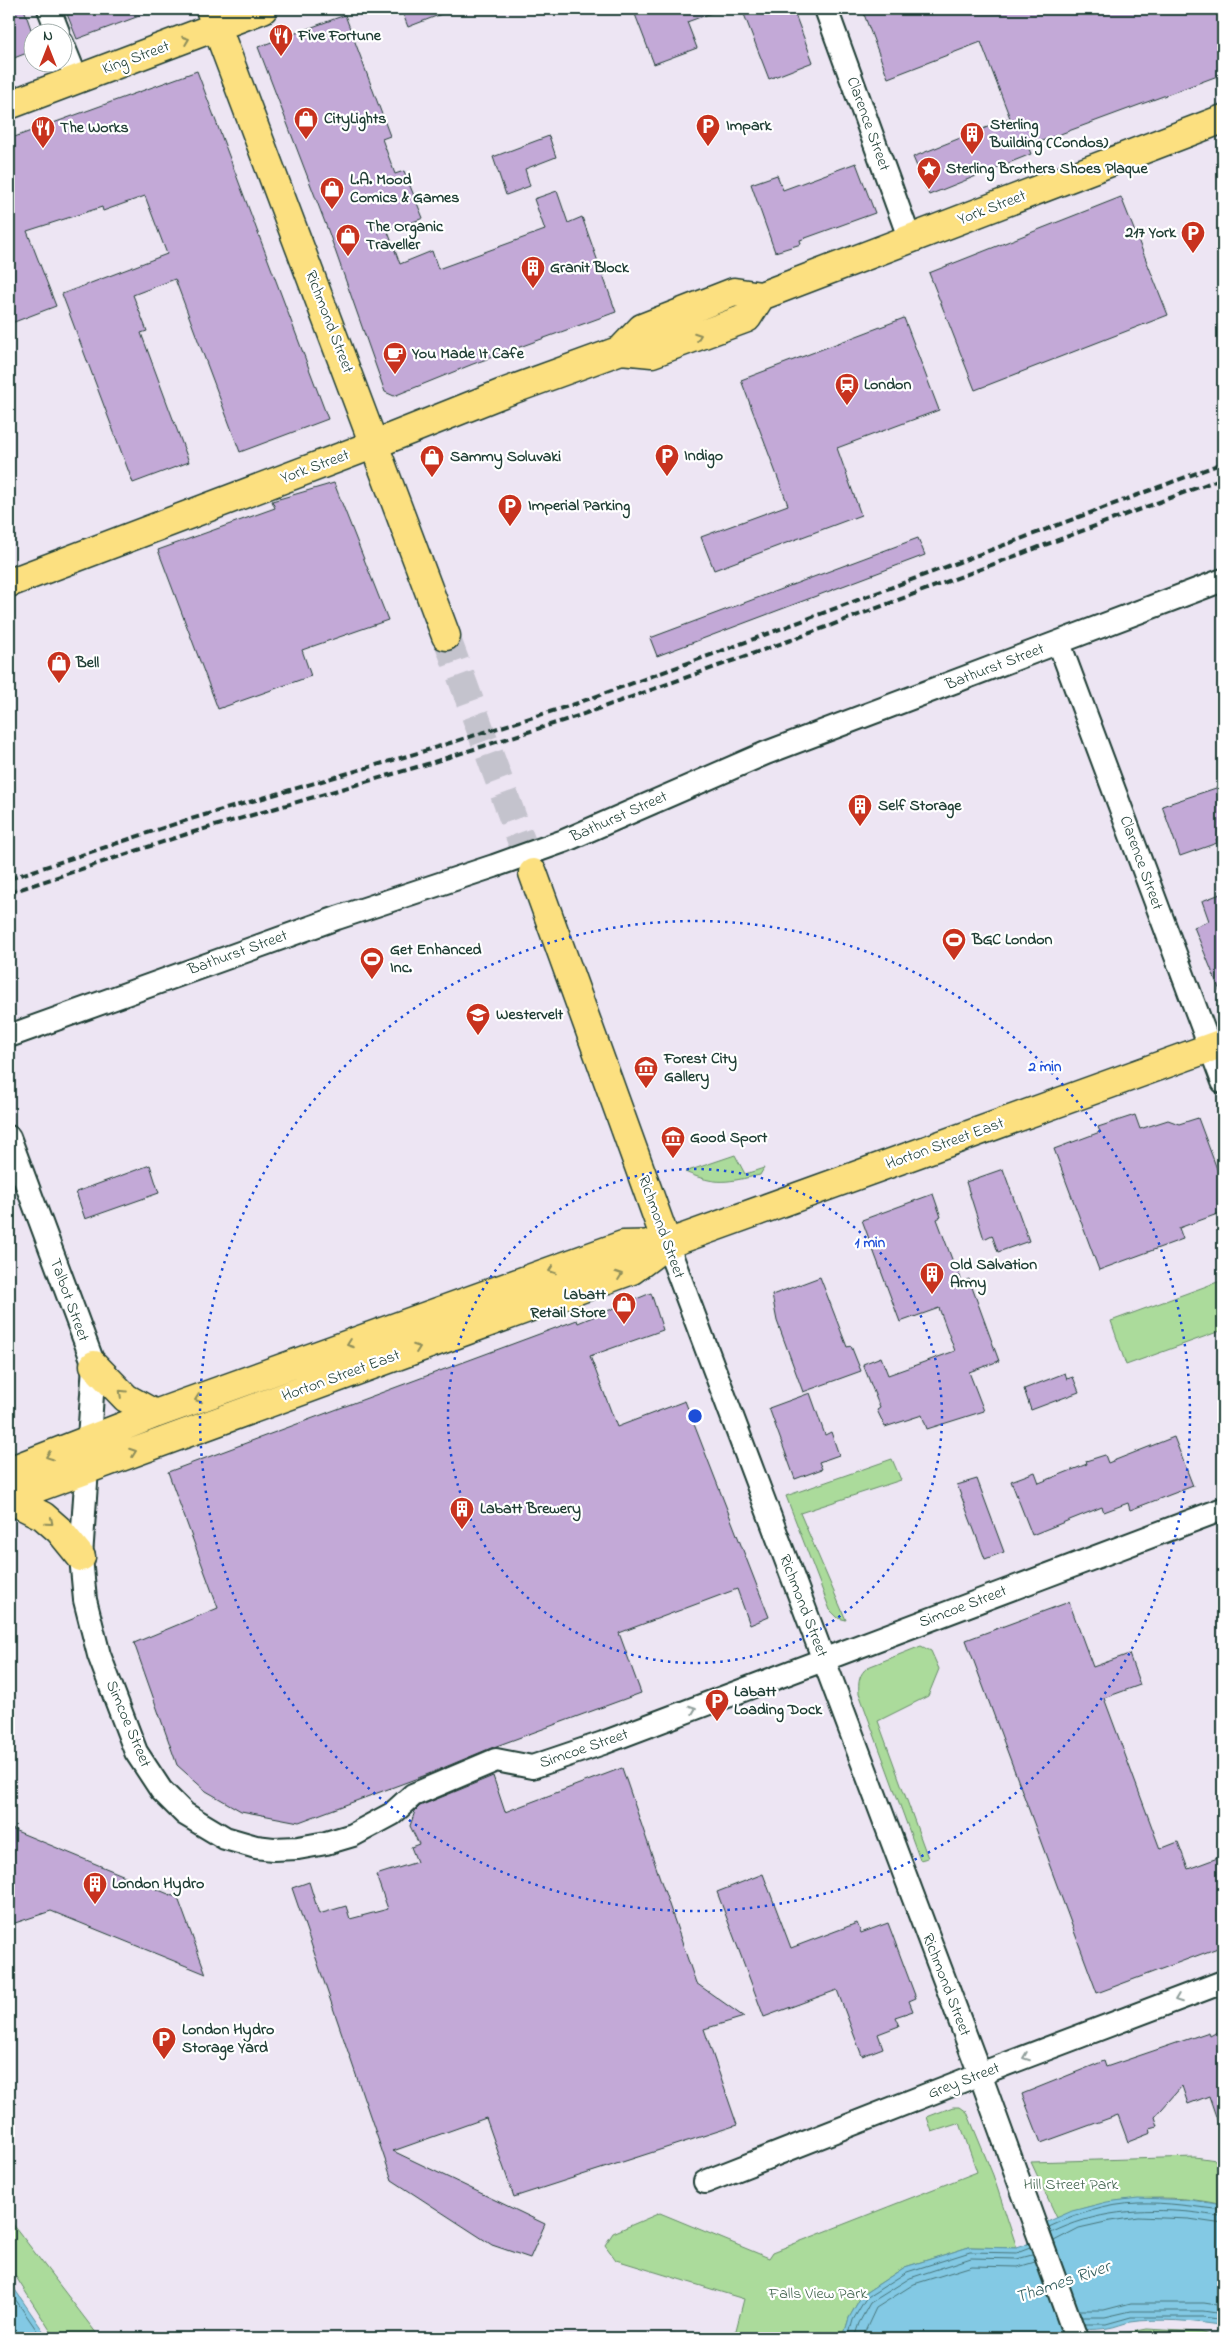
<svg xmlns="http://www.w3.org/2000/svg" width="1232" height="2347" viewBox="0 0 1232 2347" font-family="'Indie Flower',sans-serif">
  <rect width="100%" height="100%" fill="#ede5f3"/>
  <filter id="ink" filterUnits="userSpaceOnUse"><feTurbulence type="fractalNoise" baseFrequency=".02" numOctaves="2"/><feDisplacementMap in="SourceGraphic" scale="10" xChannelSelector="R" yChannelSelector="G"/><feConvolveMatrix kernelMatrix="1 2 1 2 8 2 1 2 1" color-interpolation-filters="sRGB"/></filter>
  <g filter="url(#ink)">
    <path fill="#abdb9b" stroke="#658c68" d="M735,1155L745,1174L764,1168L760,1175C727,1182 717,1186 685,1172Z
      M1223,1280V1330L1126,1365L1111,1321Z
      M892,1459L901,1480L800,1513L846,1620L838,1618L830,1610L786,1496Z
      M921,1646L931,1651L939,1669L928,1696L878,1721L928,1858L920,1860L859,1693C858,1682 859,1674 868,1667Z
      M953,2107H960L967,2112L993,2175L1017,2248L969,2247L905,2267L862,2295L849,2318L843,2338H734L744,2299L616,2260L605,2245L613,2233L660,2213L769,2258L773,2252L977,2172L960,2123L932,2132L927,2117Z
      M1195,2157L1223,2161V2205C1173,2193 1105,2196 1057,2218L1031,2162Z
      M9,2219L100,2338H55L9,2266Z
      M1147,2329L1199,2332L1220,2338H1101Z"/>
    <path fill="#83c9e4" stroke="#5b919e" d="M1138,2198L1191,2200L1223,2205V2326C1199,2321 1154,2318 1131,2322C1123,2323 1116,2327 1108,2328C1085,2332 1076,2325 1052,2338H843L849,2318L862,2295L905,2267L969,2247L1017,2248L1026,2245L1045,2223L1072,2211L1107,2202Z
      M9,2281L48,2338H9Z"/>
    <g fill="none" stroke-linecap="round" stroke-linejoin="round">
      <path stroke="#47757a" stroke-width="1" d="M1049,2227C1077,2214 1107,2204 1138,2203C1167,2202 1195,2207 1223,2210
        M1051,2233C1095,2211 1141,2208 1189,2212C1201,2213 1212,2216 1223,2216
        M1054,2241L1079,2228L1110,2221L1138,2217L1189,2219L1223,2224
        M9,2290L42,2338
        M1079,2310H1104L1131,2303H1204L1223,2306
        M1082,2317H1105L1131,2311H1203L1223,2314
        M1084,2324H1106L1131,2317H1203L1223,2320
        M848,2338L853,2320L866,2298L907,2272L970,2252L1017,2253L1030,2248
        M854,2338L859,2323L870,2303L910,2278L971,2258L1017,2259L1032,2255
        M862,2338L876,2308L914,2284L972,2266L1018,2267L1035,2262"/>
    </g>
    <path fill="#c3a9d7" stroke="#1f3d34" d="M9,9H24L32,32V51L9,60Z
      M65,9H153V11L77,39Z
      M401,9H452V10L408,27Z
      M633,9H717V11L687,22L697,48L654,64Z
      M742,9H793L813,62L769,79Z
      M862,9H1223V74L1028,146L1031,154L929,195L913,157L1010,118L981,42L888,78Z
      M345,15L390,136L382,139L395,174L404,171L423,218L388,232L400,264L432,251L438,269L545,230L534,199L557,191L568,223L582,217L616,312L473,364L394,396L385,392L329,233L258,47Z
      M197,71L328,419L240,452L175,279L133,295L147,331L141,333L189,462L133,483L62,294L167,254L145,196L103,211L102,207L27,231L56,306L9,324V139Z
      M549,136L556,157L525,169L530,186L506,195L493,157Z
      M856,163L875,213L800,240L801,244L775,252L751,184L777,175L783,190Z
      M1121,197L1168,315L975,390L929,273Z
      M904,318L939,410L837,448L861,515L714,570L701,537L788,505L741,380Z
      M334,483L388,620L302,650L311,676L218,709L158,550L275,508L272,501Z
      M918,538L925,555L657,656L650,638Z
      M1219,787L1223,801V836L1216,839L1217,843L1180,856L1162,806Z
      M1223,893V996H1222L1194,927L1209,921L1202,901Z
      M1135,1115L1140,1129L1168,1120L1179,1124L1198,1118L1223,1185V1212L1179,1228L1183,1239L1099,1270L1054,1149L1100,1132L1098,1127Z
      M150,1165L159,1193L85,1219L76,1192Z
      M1003,1169L1029,1241L998,1252L992,1235L984,1239L966,1182Z
      M933,1194L941,1217L937,1219L953,1262L955,1261L962,1282L969,1279L999,1361L969,1372L984,1411L927,1429L922,1415L885,1427L877,1410L880,1408L863,1364L881,1357L888,1375L955,1351L939,1308L900,1322L862,1220Z
      M820,1277L847,1347L851,1346L861,1371L803,1392L777,1321L772,1295Z
      M651,1293L663,1330L590,1356L617,1427L685,1401L769,1617L750,1625L737,1589L619,1633L641,1693L491,1748L426,1775L299,1822L241,1811L206,1791L177,1765L134,1643L218,1608L168,1472L577,1320L578,1323Z
      M1065,1373L1067,1379L1073,1377L1079,1392L1031,1410L1024,1389Z
      M810,1393L825,1435L831,1432L839,1455L819,1462L822,1469L795,1479L769,1408Z
      M1174,1437L1193,1486L1130,1510L1128,1503L1104,1512L1102,1507L1032,1535L1011,1481L1035,1472L1039,1483L1087,1464L1086,1461L1105,1455L1108,1463Z
      M977,1479L1004,1552L985,1559L957,1485Z
      M1069,1602L1093,1667L1129,1654L1140,1685L1104,1698L1160,1849L1178,1842L1188,1869L1223,1856V1946L1097,1993L966,1640Z
      M622,1768L696,1983L744,2017L704,2029L737,2125L514,2197L486,2118L393,2151L545,2224L530,2258L492,2245L392,2180L292,1888L309,1882L319,1914L346,1906L350,1919L388,1909L376,1875L417,1862L411,1847L419,1844L410,1826L415,1811L420,1806L493,1776L505,1812Z
      M9,1828L178,1898L206,1974L51,1911L9,1925Z
      M763,1874L791,1948L857,1923L861,1933L888,1923L916,1998L909,2001L913,2011L895,2017L899,2026L878,2034L883,2048L862,2056L837,1990L764,2017L717,1892Z
      M1223,2029V2130L1221,2131L1209,2096L1188,2104L1182,2086L1155,2117L1158,2126L1150,2128L1151,2133L1128,2142L1118,2115L1041,2143L1022,2094L1104,2061L1106,2067L1209,2032L1210,2036Z"/>
    <g fill="none" stroke-linecap="round" stroke-linejoin="round">
      <path stroke="#c4c3cd" stroke-width="28" stroke-dasharray="28 14" stroke-linecap="butt" d="M446,636L533,873"/>
      <defs>
        <path id="minor" d="M49,9L58,32
          M826,9L910,240
          M62,43L77,80
          M1059,643L1223,1082
          M9,1036L337,918L494,866L564,841L766,753L1223,580
          M9,1137L94,1365L81,1557L85,1600L99,1655L136,1752L161,1790L185,1814L225,1838L256,1847L273,1849L298,1848L326,1843L353,1835L392,1814L413,1795L496,1760L532,1767L603,1743L1223,1509
          M667,1244L980,2074L1076,2338
          M705,2182L980,2074L1223,1982"/>
        <path id="major" d="M210,9L446,636
          M9,105L263,9
          M621,350L652,353L747,318L761,296
          M9,583L375,444L503,393L621,350L642,328L734,292L761,296L1223,119
          M533,873L667,1244
          M94,1365L126,1398L155,1414
          M9,1471L155,1414L623,1245L667,1244
          M9,1498L632,1270L667,1244L1223,1043
          M9,1499L43,1516L59,1530L81,1557"/>
      </defs>
      <use href="#minor" stroke="#1f3d34" stroke-width="26"/>
      <use href="#major" stroke="#1f3d34" stroke-width="31"/>
      <use href="#minor" stroke="#fff" stroke-width="22"/>
      <use href="#major" stroke="#fce080" stroke-width="28"/>
      <path stroke="#1f3d34" stroke-width="4" stroke-dasharray="8 4" stroke-linecap="butt" d="M9,879L184,821L421,752L575,704L727,649L1223,463
        M9,893L187,834L424,765L578,716L805,635L1223,478"/>
    </g>
    <defs><path id="oneway-chevron" d="M-2-3.5L2.5 0L-2 3.5" fill="none" stroke-width="1.6" stroke-linecap="round" stroke-linejoin="round" transform="scale(1.25)"/></defs>
    <g stroke="#8e8e5a">
      <use href="#oneway-chevron" transform="translate(186 40) rotate(-21)"/>
      <use href="#oneway-chevron" transform="translate(698 336) rotate(-20)"/>
      <use href="#oneway-chevron" transform="translate(552 1270) rotate(160)"/>
      <use href="#oneway-chevron" transform="translate(619 1275) rotate(-20)"/>
      <use href="#oneway-chevron" transform="translate(350 1344) rotate(160)"/>
      <use href="#oneway-chevron" transform="translate(417 1348) rotate(-20)"/>
      <use href="#oneway-chevron" transform="translate(122 1393) rotate(-137)"/>
      <use href="#oneway-chevron" transform="translate(198 1399) rotate(160)"/>
      <use href="#oneway-chevron" transform="translate(133 1452) rotate(-20)"/>
      <use href="#oneway-chevron" transform="translate(49 1456) rotate(159)"/>
      <use href="#oneway-chevron" transform="translate(50 1522) rotate(40)"/>
    </g>
    <g stroke="#8f9e9a">
      <use href="#oneway-chevron" transform="translate(693 1709) rotate(-21)"/>
      <use href="#oneway-chevron" transform="translate(1178 1999) rotate(159)"/>
      <use href="#oneway-chevron" transform="translate(1026 2057) rotate(159)"/>
    </g>
  </g>
  <g fill="none" stroke="#1d4ed8" stroke-width="2.5" stroke-dasharray="2.5 5">
    <circle cx="695" cy="1416" r="247"/>
    <circle cx="695" cy="1416" r="495"/>
  </g>
  <defs>
    <symbol id="restaurant-pin" viewBox="-11 -11 22 30"><path d="M0 17L-7.5 6A9.5 9.5 0 1 1 7.5 6Z" fill="#c8321e" stroke="#fff"/><path d="M-5-6h1v4h1v-4h1v4h1v-4h1v5L-1.5 .5V6h-2V.5L-5-1ZM5-6V6H3V1.5H1.5Q1.5-4 5-6Z" fill="#fff"/></symbol>
    <symbol id="shop-pin" viewBox="-11 -11 22 30"><path d="M0 17L-7.5 6A9.5 9.5 0 1 1 7.5 6Z" fill="#c8321e" stroke="#fff"/><path d="M-5-2.5h2.3a2.7 3.5 0 0 1 5.4 0H5L5.5 6h-11ZM-1.5-2.5h3a1.5 2.3 0 0 0-3 0Z" fill="#fff"/></symbol>
    <symbol id="parking-pin" viewBox="-11 -11 22 30"><path d="M0 17L-7.5 6A9.5 9.5 0 1 1 7.5 6Z" fill="#c8321e" stroke="#fff"/><path d="M-3.5-5.5H1a3.5 3.5 0 0 1 0 7H-1V5.5H-3.5ZM-1-3.4V-.6H.8a1.4 1.4 0 0 0 0-2.8Z" fill="#fff"/></symbol>
    <symbol id="building-pin" viewBox="-11 -11 22 30"><path d="M0 17L-7.5 6A9.5 9.5 0 1 1 7.5 6Z" fill="#c8321e" stroke="#fff"/><path d="M-4-6H4V6H1V3H-1V6H-4ZM-2.5-4.3h1.7v1.8h-1.7ZM.8-4.3h1.7v1.8H.8ZM-2.5-1h1.7V.8h-1.7ZM.8-1h1.7V.8H.8Z" fill="#fff"/></symbol>
    <symbol id="sight-pin" viewBox="-11 -11 22 30"><path d="M0 17L-7.5 6A9.5 9.5 0 1 1 7.5 6Z" fill="#c8321e" stroke="#fff"/><path d="M0-6L1.8-2.2L6-1.7L2.9 1.2L3.7 5.4L0 3.3L-3.7 5.4L-2.9 1.2L-6-1.7L-1.8-2.2Z" fill="#fff"/></symbol>
    <symbol id="cafe-pin" viewBox="-11 -11 22 30"><path d="M0 17L-7.5 6A9.5 9.5 0 1 1 7.5 6Z" fill="#c8321e" stroke="#fff"/><path d="M-5.5-4.5H6V0H3Q3 3.5 0 3.5H-2.5Q-5.5 3.5-5.5 0ZM3-3.2v2h1.7v-2ZM-6 4.5H4V6H-6Z" fill="#fff"/></symbol>
    <symbol id="station-pin" viewBox="-11 -11 22 30"><path d="M0 17L-7.5 6A9.5 9.5 0 1 1 7.5 6Z" fill="#c8321e" stroke="#fff"/><path d="M-3-6H3Q5-6 5-4V2Q5 4 3 4L4.5 6H3L1.5 4h-3L-3 6H-4.5L-3 4Q-5 4-5 2V-4Q-5-6-3-6ZM-3.5-4v3h7v-3ZM-3.5 1v1.5H-2V1ZM2 1v1.5H3.5V1Z" fill="#fff"/></symbol>
    <symbol id="stadium-pin" viewBox="-11 -11 22 30"><path d="M0 17L-7.5 6A9.5 9.5 0 1 1 7.5 6Z" fill="#c8321e" stroke="#fff"/><path d="M0-5a6.5 5 0 1 0 0 10a6.5 5 0 1 0 0-10ZM-3.5-1.8h7v3.6h-7Z" fill="#fff"/></symbol>
    <symbol id="university-pin" viewBox="-11 -11 22 30"><path d="M0 17L-7.5 6A9.5 9.5 0 1 1 7.5 6Z" fill="#c8321e" stroke="#fff"/><path d="M0-5L7-2L0 1L-7-2ZM-4 1L0 2.5L4 1V4Q0 6-4 4Z" fill="#fff"/></symbol>
    <symbol id="museum-pin" viewBox="-11 -11 22 30"><path d="M0 17L-7.5 6A9.5 9.5 0 1 1 7.5 6Z" fill="#c8321e" stroke="#fff"/><path d="M0-6L6-3V-2H-6V-3ZM-5-1h2V3h-2ZM-1-1h2V3h-2ZM3-1h2V3H3ZM-6 4H6V6H-6Z" fill="#fff"/></symbol>
  </defs>
  <g fill-rule="evenodd">
    <use href="#restaurant-pin" x="267" y="22" width="28" height="38"/>
    <use href="#shop-pin" x="292" y="105" width="28" height="38"/>
    <use href="#parking-pin" x="694" y="112" width="28" height="38"/>
    <use href="#restaurant-pin" x="29" y="114" width="28" height="38"/>
    <use href="#building-pin" x="958" y="120" width="28" height="38"/>
    <use href="#sight-pin" x="915" y="155" width="28" height="38"/>
    <use href="#shop-pin" x="318" y="175" width="28" height="38"/>
    <use href="#parking-pin" x="1179" y="219" width="28" height="38"/>
    <use href="#shop-pin" x="334" y="222" width="28" height="38"/>
    <use href="#building-pin" x="519" y="254" width="28" height="38"/>
    <use href="#cafe-pin" x="381" y="340" width="28" height="38"/>
    <use href="#station-pin" x="833" y="371" width="28" height="38"/>
    <use href="#parking-pin" x="653" y="442" width="28" height="38"/>
    <use href="#shop-pin" x="418" y="443" width="28" height="38"/>
    <use href="#parking-pin" x="496" y="492" width="28" height="38"/>
    <use href="#shop-pin" x="45" y="649" width="28" height="38"/>
    <use href="#building-pin" x="846" y="792" width="28" height="38"/>
    <use href="#stadium-pin" x="940" y="926" width="28" height="38"/>
    <use href="#stadium-pin" x="358" y="945" width="28" height="38"/>
    <use href="#university-pin" x="464" y="1001" width="28" height="38"/>
    <use href="#museum-pin" x="632" y="1054" width="28" height="38"/>
    <use href="#museum-pin" x="659" y="1124" width="28" height="38"/>
    <use href="#building-pin" x="918" y="1260" width="28" height="38"/>
    <use href="#shop-pin" x="610" y="1290" width="28" height="38"/>
    <use href="#building-pin" x="448" y="1495" width="28" height="38"/>
    <use href="#parking-pin" x="703" y="1687" width="28" height="38"/>
    <use href="#building-pin" x="81" y="1870" width="28" height="38"/>
    <use href="#parking-pin" x="150" y="2025" width="28" height="38"/>
  </g>
  <g text-anchor="middle" dominant-baseline="central" stroke-width="4.5" stroke-linejoin="round" paint-order="stroke">
    <g font-size="16" font-weight="bold" fill="#1f3d34" stroke="#fff" text-anchor="start">
      <text x="298" y="36">Five Fortune</text>
      <text x="324" y="119">CityLights</text>
      <text x="990" y="125">Sterling<tspan x="990" dy="18">Building (Condos)</tspan></text>
      <text x="726" y="126">Impark</text>
      <text x="60" y="128">The Works</text>
      <text x="946" y="169">Sterling Brothers Shoes Plaque</text>
      <text x="350" y="180">L.A. Mood<tspan x="350" dy="18">Comics &amp; Games</tspan></text>
      <text x="366" y="227">The Organic<tspan x="366" dy="18">Traveller</tspan></text>
      <text x="1176" y="233" text-anchor="end">217 York</text>
      <text x="550" y="268">Granit Block</text>
      <text x="412" y="354">You Made It Cafe</text>
      <text x="864" y="385">London</text>
      <text x="684" y="456">Indigo</text>
      <text x="450" y="457">Sammy Soluvaki</text>
      <text x="528" y="506">Imperial Parking</text>
      <text x="76" y="663">Bell</text>
      <text x="878" y="806">Self Storage</text>
      <text x="972" y="940">BGC London</text>
      <text x="390" y="950">Get Enhanced<tspan x="390" dy="18">Inc.</tspan></text>
      <text x="496" y="1015">Westervelt</text>
      <text x="664" y="1059">Forest City<tspan x="664" dy="18">Gallery</tspan></text>
      <text x="690" y="1138">Good Sport</text>
      <text x="950" y="1265">Old Salvation<tspan x="950" dy="18">Army</tspan></text>
      <text x="606" y="1295" text-anchor="end">Labatt<tspan x="606" dy="18">Retail Store</tspan></text>
      <text x="480" y="1509">Labatt Brewery</text>
      <text x="734" y="1692">Labatt<tspan x="734" dy="18">Loading Dock</tspan></text>
      <text x="112" y="1884">London Hydro</text>
      <text x="182" y="2030">London Hydro<tspan x="182" dy="18">Storage Yard</tspan></text>
    </g>
    <g font-size="16" fill="#1f3d34" stroke="#fff">
      <text transform="translate(136 58) rotate(-20)">King Street</text>
      <text transform="translate(868 124) rotate(70)">Clarence Street</text>
      <text transform="translate(992 208) rotate(-21)">York Street</text>
      <text transform="translate(329 322) rotate(69)">Richmond Street</text>
      <text transform="translate(315 467) rotate(-20)">York Street</text>
      <text transform="translate(995 667) rotate(-21)">Bathurst Street</text>
      <text transform="translate(619 817) rotate(-24)">Bathurst Street</text>
      <text transform="translate(1141 863) rotate(70)">Clarence Street</text>
      <text transform="translate(238 953) rotate(-20)">Bathurst Street</text>
      <text transform="translate(945 1144) rotate(-20)">Horton Street East</text>
      <text transform="translate(661 1227) rotate(70)">Richmond Street</text>
      <text transform="translate(69 1300) rotate(70)">Talbot Street</text>
      <text transform="translate(341 1376) rotate(-20)">Horton Street East</text>
      <text transform="translate(803 1606) rotate(69)">Richmond Street</text>
      <text transform="translate(963 1607) rotate(-21)">Simcoe Street</text>
      <text transform="translate(128 1724) rotate(67)">Simcoe Street</text>
      <text transform="translate(584 1749) rotate(-19)">Simcoe Street</text>
      <text transform="translate(946 1985) rotate(69)">Richmond Street</text>
      <text transform="translate(964 2081) rotate(-21)">Grey Street</text>
    </g>
    <g font-size="16" fill="#42644e" stroke="#fff">
      <text x="1071" y="2185">Hill Street Park</text>
      <text x="818" y="2294">Falls View Park</text>
    </g>
    <g font-size="18" font-style="italic" fill="#386060" stroke="#fff">
      <text transform="translate(1063 2283) rotate(-19)">Thames River</text>
    </g>
  </g>
  <circle cx="695" cy="1416" r="8" fill="#1d4ed8" stroke="#fff" stroke-width="2.5"/>
  <g font-size="15" text-anchor="middle" font-weight="bold" fill="#1d4ed8" stroke="#fff" stroke-width="4.5" stroke-linejoin="round" paint-order="stroke">
    <text x="1045" y="1071">2 min</text>
    <text x="870" y="1247">1 min</text>
  </g>
  <rect width="1232" height="2347" fill="none" stroke="#fff" stroke-width="30"/>
  <rect x="15" y="15" width="1202" height="2317" fill="none" stroke="#1f3d34" stroke-width="2" filter="url(#ink)"/>
  <g transform="translate(48 48)"><circle r="24" fill="#ffffff" stroke="#a5b1ae"/>
  <path d="M0-4L9 19L0 12L-9 19Z" fill="#c8321e"/>
  <text y="-8" font-size="14" font-weight="bold" text-anchor="middle" fill="#1f3d34">N</text>
  </g>
</svg>
